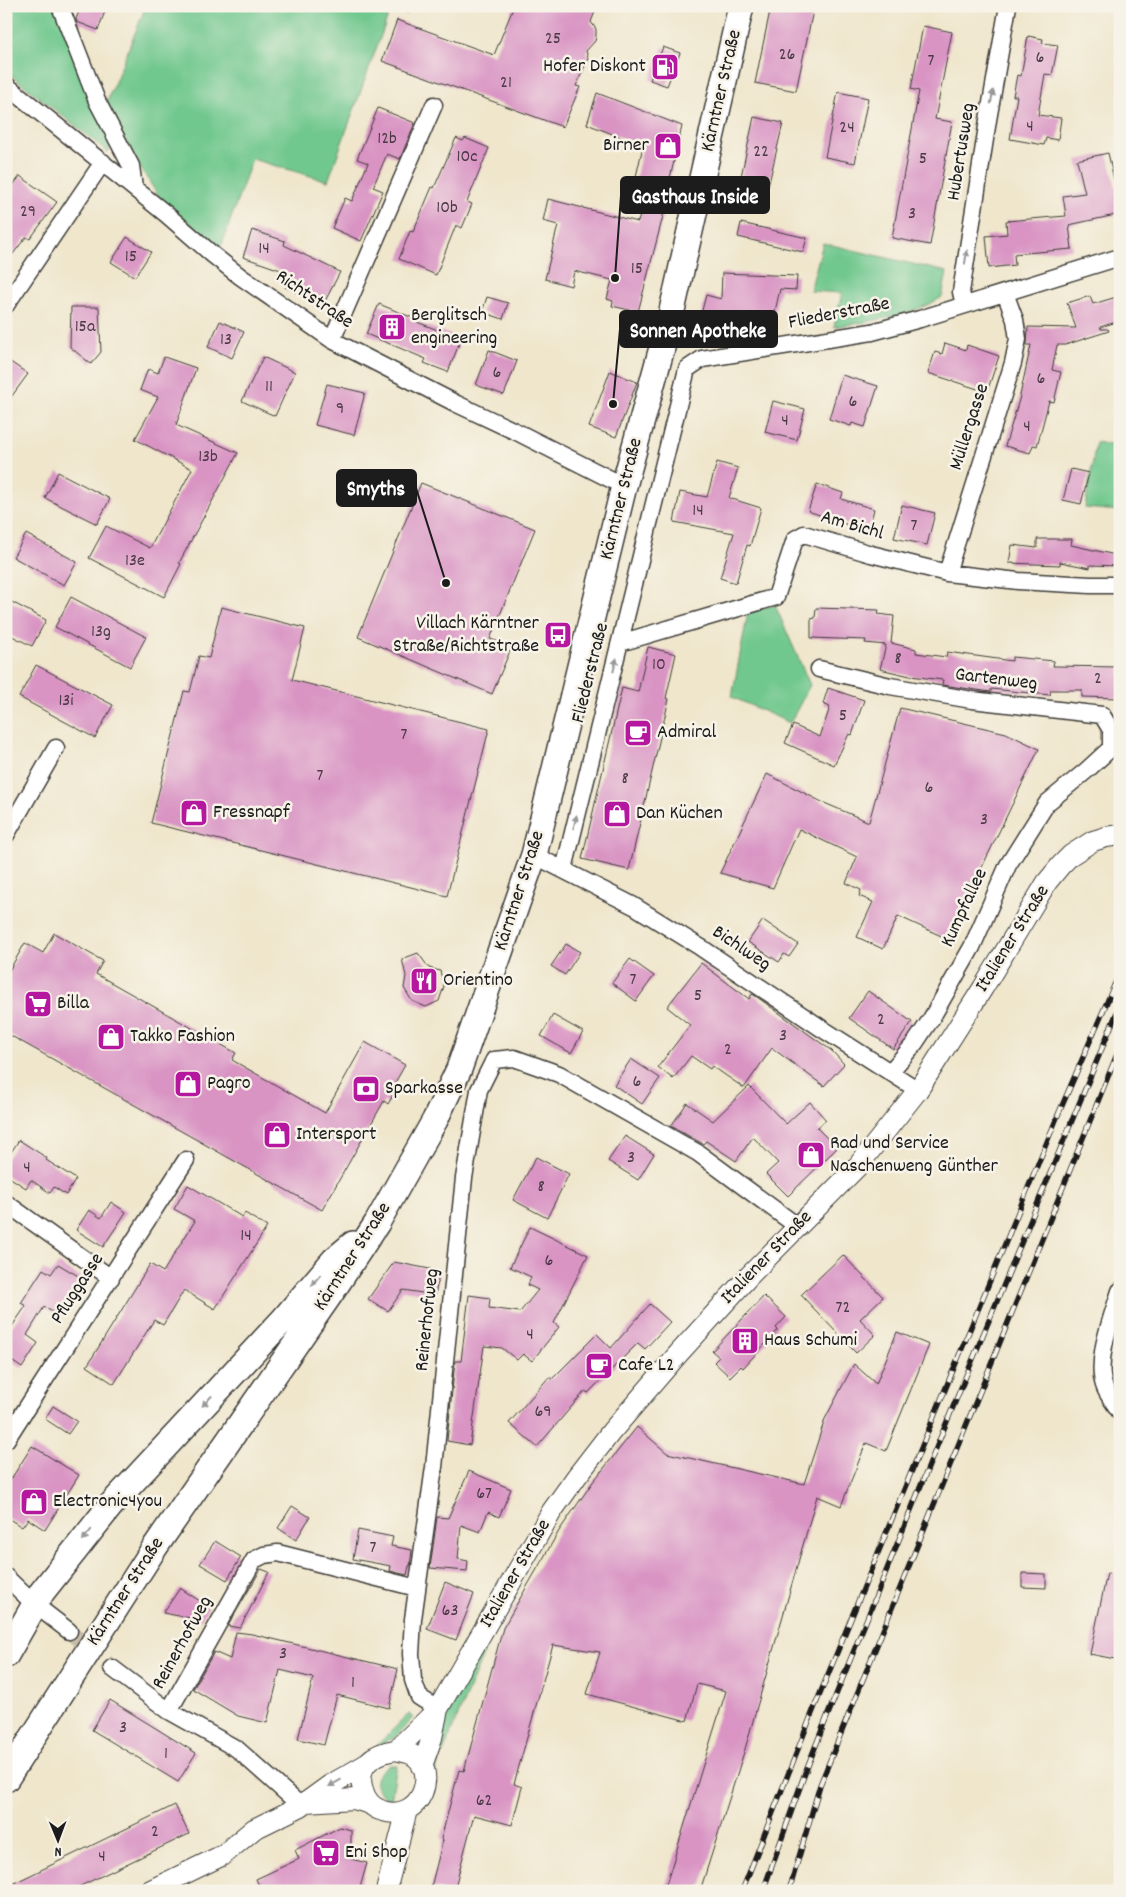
<svg xmlns="http://www.w3.org/2000/svg" width="1126" height="1897" viewBox="0 0 1126 1897" font-family="Dekko,sans-serif">
  <rect width="100%" height="100%" fill="#f7f3e8"/>
  <filter id="ink" filterUnits="userSpaceOnUse"><feTurbulence type="fractalNoise" baseFrequency=".02" numOctaves="2"/><feDisplacementMap in="SourceGraphic" scale="10" xChannelSelector="R" yChannelSelector="G"/><feConvolveMatrix kernelMatrix="1 2 1 2 8 2 1 2 1" color-interpolation-filters="sRGB"/></filter>
  <filter id="wash" filterUnits="userSpaceOnUse"><feTurbulence type="fractalNoise" baseFrequency=".0096" numOctaves="4" result="noise"/><feDisplacementMap in="SourceGraphic" scale="20" xChannelSelector="R" yChannelSelector="G"/><feGaussianBlur stdDeviation="1.12" result="paint"/><feColorMatrix in="noise" values="0 0 0 0 0 0 0 0 0 0 0 0 0 0 0 0 0 1.4 0 .05"/><feComposite in="paint" operator="in"/></filter>
  <g filter="url(#wash)">
    <rect width="100%" height="100%" fill="#efe6cc"/>
    <path fill="#71c88e" stroke="#467255" d="M6,6H55L113,143L108,152L6,71Z
      M146,6H410L407,14L391,8L328,181L252,159L221,247L163,203L132,155L106,104Z
      M823,243L947,272L942,297C911,317 870,321 834,327L842,293L810,291Z
      M1096,442L1120,447V511L1085,508Z
      M775,605L810,685L790,723L732,697L748,612Z
      M485,1650L434,1774L433,1764L437,1733L481,1651Z
      M409,1714L414,1718L394,1738L376,1746Z
      M389,1765H397L391,1800C372,1792 370,1776 389,1765Z"/>
    <g id="blocks">
      <path fill="#d994c4" d="M81,6H107L98,30L77,22L76,19Z
        M514,6H597L591,22L596,29V36L595,41L586,51L588,58L576,86L580,87L563,127L382,61L397,20L494,55Z
        M771,6H814L796,91L755,83Z
        M923,26L952,32L935,119L952,122L930,245L892,238L919,91L911,89Z
        M1028,36L1043,39L1042,43L1058,45L1052,75L1045,74L1038,115L1061,118L1058,140L1046,138L1044,145L1010,139L1017,96H1013L1017,75L1021,76Z
        M663,47L680,53L667,86L650,80Z
        M838,92L868,98L855,163L825,157Z
        M597,93L682,126L665,200L667,201L638,312L612,306L613,301L607,299L612,280L574,271L571,286L545,279L558,225L543,221L548,199L638,222L642,208L630,203L643,146L587,124Z
        M378,108L415,123L400,159L387,154L373,187L383,191L361,241L332,228L345,198L352,201L368,163L357,159Z
        M754,117L783,123L768,187L740,181Z
        M456,138L463,141L465,138L489,148L467,202L472,204L462,228L456,225L436,275L399,259L410,231L413,232L432,187L434,188Z
        M1108,153L1120,206V214L1069,225L1072,249L1014,254L1015,265L989,268L986,236L1007,234L1006,221L1066,216L1063,196L1085,193L1077,160Z
        M20,176L57,202L30,239L26,237L6,263V195Z
        M741,223L807,238L803,252L738,237Z
        M252,230L285,241L284,245L340,272L323,305L285,287L292,274L243,257Z
        M127,237L151,252L135,277L111,262Z
        M722,273L797,276L796,290L780,289L770,334L748,329L746,338L722,333L721,339L696,333L706,295L721,299Z
        M1090,296L1093,304L1120,296V321L1100,327L1101,329H1108L1109,331L1065,345H1057L1052,370L1061,372L1054,402L1049,401L1037,446L1033,445L1030,453L1005,446L1019,400L1031,345H1027L1028,327L1076,328L1067,303Z
        M487,297L508,303L503,319L482,312Z
        M379,304L418,320L417,322L461,339L448,372L424,363L426,359L366,334Z
        M71,307H99L101,352L91,364L70,347Z
        M220,321L244,332L232,358L208,347Z
        M945,343L966,350L967,345L999,356L987,392L928,373L935,352L942,354Z
        M489,350L517,361L504,395L476,385Z
        M164,357L196,368L176,425L238,453L179,563L181,564L164,597L89,558L106,526L150,548L192,469L135,439L158,397L140,390L148,369L158,373Z
        M263,357L295,372L275,416L242,401Z
        M6,359L28,374L6,404Z
        M610,371L637,382L616,437L589,427Z
        M842,375L878,386L865,427L852,423L851,426L829,419Z
        M327,384L365,393L354,435L315,425Z
        M773,401L805,409L797,440L765,432Z
        M717,462L738,468L729,498L761,508L750,546L747,545L736,583L720,578L734,533L674,522L680,492L707,497Z
        M1071,469L1089,473L1081,504L1063,500Z
        M58,472L110,499L97,524L45,498Z
        M421,483L535,529L490,639L512,646L492,694L358,637Z
        M817,484L843,493L841,499L874,509L868,534L850,529L851,526L808,511Z
        M902,505L935,513L927,545L894,538Z
        M26,534L77,562L64,585L13,557Z
        M1037,539H1072L1071,545L1120,556V566L1090,565V568L1060,562V565L1009,563L1012,545L1037,548Z
        M71,597L146,637L130,667L55,627Z
        M6,599L46,620L32,646L6,633Z
        M221,607L305,628L292,680L489,729L447,896L151,823L184,691L190,692L199,656L209,658Z
        M816,608L879,610L878,614L894,616L891,643L916,649V653L946,657L947,652L1012,661V657L1054,661L1053,666L1120,667V698L1082,697V690H1051L1050,695L991,689V692L942,685L943,680L910,676L880,669L886,645L865,643L866,640L811,638V619L815,618Z
        M648,647L676,654L666,698L669,699L629,870L582,859L622,688L638,692Z
        M36,665L113,705L95,738L19,697Z
        M828,688L864,700L852,735L849,734L834,765L785,743L793,725L820,737L830,707L823,704Z
        M900,708L1006,733L1039,749L957,919L961,921L952,941L898,916L883,949L857,937L873,902L859,896L861,890L846,883L857,857L799,829L773,888L720,873L767,774L822,802L869,822Z
        M763,920L798,944L789,957L784,954L779,962L748,942Z
        M54,933L103,961L96,974L236,1053L232,1060L325,1113L365,1042L405,1065L392,1088L396,1090L388,1104L384,1101L322,1210L6,1033V976L25,943L43,953Z
        M566,944L580,952L565,975L551,966Z
        M418,953L429,968L440,971L444,986L439,1001L426,1007L412,1001L404,988L406,976L402,959Z
        M630,959L654,976L636,1001L612,983Z
        M701,963L749,999L752,994L757,997L832,1051L844,1064L824,1086L772,1048L744,1088L712,1066L710,1069L691,1056L673,1079L658,1067L690,1025L667,1007Z
        M868,991L912,1022L893,1049L849,1018Z
        M553,1015L583,1032L571,1053L541,1036Z
        M631,1059L660,1078L642,1104L614,1085Z
        M749,1086L786,1124L810,1102L826,1120L817,1128L837,1148L788,1196L766,1174L778,1163L753,1137L736,1161L706,1141L703,1144L671,1126L687,1103L713,1121Z
        M625,1136L654,1154L638,1180L608,1161Z
        M19,1140L47,1158L46,1160L76,1179L66,1195L54,1187L50,1193L31,1180L26,1188L6,1175V1160Z
        M536,1157L569,1174L547,1218L513,1200Z
        M188,1185L242,1217L245,1213L267,1227L215,1309L184,1290L163,1325L154,1320L114,1384L87,1366L150,1264L163,1272L195,1221L174,1209Z
        M111,1202L126,1212L103,1247L76,1230L89,1210L101,1218Z
        M530,1227L588,1255L554,1323L559,1327L532,1361L523,1354L517,1360L502,1348L484,1346L470,1445L447,1441L455,1361H461L469,1295L490,1298L489,1308L520,1312L538,1290L528,1285L531,1277L510,1267Z
        M843,1255L883,1297L860,1319L875,1335L856,1353L801,1295Z
        M394,1262L440,1271L435,1295L403,1290L388,1311L368,1299Z
        M58,1264L85,1280L61,1317L44,1307L27,1335L38,1343L22,1368L6,1357V1335L26,1306L21,1303L43,1269L51,1274Z
        M764,1296L786,1317L776,1328L778,1330L743,1368L741,1366L730,1377L714,1362L719,1357L712,1351Z
        M650,1304L670,1322L645,1349L638,1343L588,1393L585,1391L537,1447L509,1423L549,1377L552,1379L597,1334L611,1348Z
        M897,1332L929,1345L886,1451L866,1443L841,1506L817,1496L745,1749L700,1891H664L726,1691L697,1684L687,1721L587,1694L600,1652L553,1645L514,1784L522,1787L512,1825L474,1815L454,1891H446L431,1887L443,1840L441,1839L459,1770L464,1771L503,1628L559,1531L592,1483L637,1427L667,1453L804,1484L825,1419L854,1364L876,1384Z
        M53,1406L77,1421L68,1434L45,1419Z
        M32,1446L79,1475L45,1530L28,1519L22,1527L6,1517V1487Z
        M469,1471L511,1489L499,1517L488,1512L480,1532L461,1525L458,1559L468,1561L467,1571L430,1568L437,1517L448,1518Z
        M292,1506L310,1517L296,1540L278,1528Z
        M358,1530L393,1537L391,1546L412,1550L410,1566H409L407,1575L390,1571L391,1566L353,1559Z
        M215,1541L241,1557L227,1580L200,1564Z
        M261,1569L269,1572L240,1628L228,1626Z
        M1022,1573L1046,1574V1588L1022,1587Z
        M1107,1573L1120,1575V1660L1090,1654Z
        M445,1582L474,1594L456,1640L427,1629Z
        M180,1588L209,1607L200,1620L163,1613Z
        M236,1632L252,1634L398,1669L389,1708L337,1695L324,1745L298,1739L313,1678L280,1670L267,1723L238,1716L193,1689L214,1652L230,1659Z
        M110,1700L196,1753L178,1782L92,1730Z
        M175,1805L189,1834L70,1891H6V1887Z
        M340,1827L351,1830V1842L347,1858L367,1863L359,1891H347L338,1888L333,1891H262L256,1879L299,1859L295,1850Z"/>
    </g>
  </g>
  <g filter="url(#ink)">
    <use href="#blocks" fill-opacity="0" stroke="#3c3a36" stroke-width="1"/>
    <g fill="none" stroke-linecap="round" stroke-linejoin="round">
      <path stroke="#c5bea9" stroke-width="16" stroke-dasharray="16 8" stroke-linecap="butt" d="M69,1631L112,1668"/>
      <defs>
        <path id="minor" d="M60,6L97,101L131,166L134,188
          M6,85L166,214L213,255L241,277L332,340L457,404L521,434L624,486
          M6,305L103,162
          M964,305L961,292L988,120L1008,6
          M332,340L434,105
          M947,573L1013,363L1018,339L1015,320L1005,293
          M620,643L776,597L795,539L804,534L871,554L947,573L1018,581L1090,585H1120
          M819,669L890,686L972,700L1102,715L1111,730V748L1087,770L1047,803L1008,865L972,947L931,1019L915,1043L891,1071
          M6,835L56,748
          M534,855L634,906L700,947L821,1028L918,1090
          M564,869L687,369L702,359L872,332L920,319L1120,257
          M6,1203L111,1278
          M1120,1291C1112,1317 1094,1362 1105,1388C1108,1396 1115,1404 1120,1412
          M6,1440L186,1160
          M6,1577L34,1604L69,1631
          M112,1668L169,1711L237,1749L301,1806
          M438,1709L419,1697L413,1680L411,1654L413,1619L434,1467L464,1178L479,1090L494,1060L514,1058L559,1074L698,1153L797,1226
          M169,1711L254,1560L264,1555L278,1553L417,1588"/>
        <path id="tertiary" d="M396,1750L438,1709L552,1511L577,1476L611,1432L679,1353L749,1276L857,1167L918,1090L983,988L1047,882L1061,865L1071,855L1093,841L1106,837L1120,835
          M396,1750C401,1752 407,1752 411,1754C440,1768 422,1823 383,1811C372,1808 366,1801 363,1790C355,1765 374,1753 396,1750Z
          M422,1766L432,1738L438,1709
          M306,1802L354,1799L370,1804
          M149,1891L223,1855L254,1829L301,1806L330,1785L365,1765
          M386,1891L407,1810"/>
        <path id="primary" d="M6,1655L42,1592L111,1505L283,1320L334,1260L353,1244
          M6,1779L155,1547L331,1293L377,1223L435,1120L459,1069L534,855L624,486L671,315L741,6"/>
      </defs>
      <use href="#minor" stroke="#3c3a36" stroke-width="19"/>
      <use href="#tertiary" stroke="#3c3a36" stroke-width="22"/>
      <use href="#primary" stroke="#3c3a36" stroke-width="28"/>
      <use href="#minor" stroke="#fff" stroke-width="16"/>
      <use href="#tertiary" stroke="#fff" stroke-width="20"/>
      <use href="#primary" stroke="#fff" stroke-width="25"/>
      <defs>
        <path id="rail" d="M742,1891L813,1711L1058,1115L1120,972
          M763,1891L805,1773L827,1717L941,1436L1120,1005
          M789,1891L820,1785L1120,1047"/>
      </defs>
      <use href="#rail" stroke="#1c1c1c" stroke-width="5.5"/>
      <use href="#rail" stroke="#f7f3e8" stroke-width="4" stroke-dasharray="11" stroke-linecap="butt"/>
    </g>
    <defs><path id="oneway-solid" d="M-6-.8H1V-3.2L6.5 0L1 3.2V.8H-6Z" transform="scale(1.25)"/></defs>
    <g fill="#999">
      <use href="#oneway-solid" transform="translate(992 97) rotate(-80)"/>
      <use href="#oneway-solid" transform="translate(966 257) rotate(-81)"/>
      <use href="#oneway-solid" transform="translate(615 665) rotate(-76)"/>
      <use href="#oneway-solid" transform="translate(575 822) rotate(-76)"/>
      <use href="#oneway-solid" transform="translate(316 1280) rotate(130)"/>
      <use href="#oneway-solid" transform="translate(207 1401) rotate(133)"/>
      <use href="#oneway-solid" transform="translate(87 1535) rotate(129)"/>
      <use href="#oneway-solid" transform="translate(335 1783) rotate(151)"/>
    </g>
  </g>
  <defs>
    <symbol id="fuel-square" viewBox="-11 -11 22 22"><rect x="-9" y="-9" width="18" height="18" rx="4" fill="#b5179e" stroke="#f7f3e8"/><path d="M-5.5-6h7V0h2V4h1.3V-2.5L3-4.5l.8-.8L6-3V5H2.5V1h-1V6h-7ZM-4.2-4.7v3.2H.2V-4.7Z" fill="#fff"/></symbol>
    <symbol id="shop-square" viewBox="-11 -11 22 22"><rect x="-9" y="-9" width="18" height="18" rx="4" fill="#b5179e" stroke="#f7f3e8"/><path d="M-5-2.5h2.3a2.7 3.5 0 0 1 5.4 0H5L5.5 6h-11ZM-1.5-2.5h3a1.5 2.3 0 0 0-3 0Z" fill="#fff"/></symbol>
    <symbol id="building-square" viewBox="-11 -11 22 22"><rect x="-9" y="-9" width="18" height="18" rx="4" fill="#b5179e" stroke="#f7f3e8"/><path d="M-4-6H4V6H1V3H-1V6H-4ZM-2.5-4.3h1.7v1.8h-1.7ZM.8-4.3h1.7v1.8H.8ZM-2.5-1h1.7V.8h-1.7ZM.8-1h1.7V.8H.8Z" fill="#fff"/></symbol>
    <symbol id="bus-square" viewBox="-11 -11 22 22"><rect x="-9" y="-9" width="18" height="18" rx="4" fill="#b5179e" stroke="#f7f3e8"/><path d="M-5-6H5V4H4V6H2V4H-2V6H-4V4H-5ZM-3.5-4V0h7V-4ZM-3.5 1.2v1.5H-2V1.2ZM2 1.2v1.5H3.5V1.2Z" fill="#fff"/></symbol>
    <symbol id="cafe-square" viewBox="-11 -11 22 22"><rect x="-9" y="-9" width="18" height="18" rx="4" fill="#b5179e" stroke="#f7f3e8"/><path d="M-5.5-4.5H6V0H3Q3 3.5 0 3.5H-2.5Q-5.5 3.5-5.5 0ZM3-3.2v2h1.7v-2ZM-6 4.5H4V6H-6Z" fill="#fff"/></symbol>
    <symbol id="restaurant-square" viewBox="-11 -11 22 22"><rect x="-9" y="-9" width="18" height="18" rx="4" fill="#b5179e" stroke="#f7f3e8"/><path d="M-5-6h1v4h1v-4h1v4h1v-4h1v5L-1.5 .5V6h-2V.5L-5-1ZM5-6V6H3V1.5H1.5Q1.5-4 5-6Z" fill="#fff"/></symbol>
    <symbol id="supermarket-square" viewBox="-11 -11 22 22"><rect x="-9" y="-9" width="18" height="18" rx="4" fill="#b5179e" stroke="#f7f3e8"/><path d="M-6-5.5h2.5l.6 2H6L4.5 2H-2.5L-4.4-4H-6ZM-1.5 3.2a1.3 1.3 0 1 0 .1 0ZM3 3.2a1.3 1.3 0 1 0 .1 0Z" fill="#fff"/></symbol>
    <symbol id="bank-square" viewBox="-11 -11 22 22"><rect x="-9" y="-9" width="18" height="18" rx="4" fill="#b5179e" stroke="#f7f3e8"/><path d="M-6-4H6V4H-6ZM0-2.3a2.3 2.3 0 1 0 0 4.6a2.3 2.3 0 1 0 0-4.6Z" fill="#fff"/></symbol>
  </defs>
  <g fill-rule="evenodd">
    <use href="#fuel-square" x="649" y="51" width="32" height="32"/>
    <use href="#shop-square" x="652" y="130" width="32" height="32"/>
    <use href="#building-square" x="376" y="311" width="32" height="32"/>
    <use href="#bus-square" x="542" y="619" width="32" height="32"/>
    <use href="#cafe-square" x="622" y="717" width="32" height="32"/>
    <use href="#shop-square" x="178" y="797" width="32" height="32"/>
    <use href="#shop-square" x="601" y="798" width="32" height="32"/>
    <use href="#restaurant-square" x="408" y="965" width="32" height="32"/>
    <use href="#supermarket-square" x="22" y="988" width="32" height="32"/>
    <use href="#shop-square" x="95" y="1021" width="32" height="32"/>
    <use href="#shop-square" x="172" y="1068" width="32" height="32"/>
    <use href="#bank-square" x="350" y="1073" width="32" height="32"/>
    <use href="#shop-square" x="261" y="1119" width="32" height="32"/>
    <use href="#shop-square" x="795" y="1139" width="32" height="32"/>
    <use href="#building-square" x="729" y="1325" width="32" height="32"/>
    <use href="#cafe-square" x="583" y="1350" width="32" height="32"/>
    <use href="#shop-square" x="18" y="1486" width="32" height="32"/>
    <use href="#supermarket-square" x="310" y="1837" width="32" height="32"/>
  </g>
  <g text-anchor="middle" dominant-baseline="central" stroke-width="5" stroke-linejoin="round" paint-order="stroke">
    <g font-size="18" fill="#4b3a46">
      <text x="553" y="39">25</text>
      <text x="787" y="55">26</text>
      <text x="1040" y="58">6</text>
      <text x="931" y="61">7</text>
      <text x="506" y="83">21</text>
      <text x="1030" y="127">4</text>
      <text x="847" y="128">24</text>
      <text x="387" y="139">12b</text>
      <text x="761" y="152">22</text>
      <text x="467" y="157">10c</text>
      <text x="923" y="159">5</text>
      <text x="447" y="208">10b</text>
      <text x="28" y="212">29</text>
      <text x="912" y="214">3</text>
      <text x="264" y="249">14</text>
      <text x="131" y="257">15</text>
      <text x="637" y="269">15</text>
      <text x="85" y="327">15a</text>
      <text x="226" y="340">13</text>
      <text x="497" y="373">6</text>
      <text x="1041" y="379">6</text>
      <text x="269" y="387">11</text>
      <text x="853" y="402">6</text>
      <text x="340" y="409">9</text>
      <text x="785" y="421">4</text>
      <text x="1027" y="427">4</text>
      <text x="208" y="457">13b</text>
      <text x="698" y="511">14</text>
      <text x="914" y="526">7</text>
      <text x="135" y="561">13e</text>
      <text x="101" y="632">13g</text>
      <text x="898" y="659">8</text>
      <text x="659" y="665">10</text>
      <text x="1098" y="679">2</text>
      <text x="66" y="701">13i</text>
      <text x="843" y="716">5</text>
      <text x="404" y="735">7</text>
      <text x="320" y="776">7</text>
      <text x="625" y="779">8</text>
      <text x="929" y="788">6</text>
      <text x="984" y="820">3</text>
      <text x="633" y="980">7</text>
      <text x="698" y="996">5</text>
      <text x="881" y="1020">2</text>
      <text x="783" y="1036">3</text>
      <text x="728" y="1050">2</text>
      <text x="637" y="1082">6</text>
      <text x="631" y="1158">3</text>
      <text x="27" y="1168">4</text>
      <text x="541" y="1187">8</text>
      <text x="246" y="1236">14</text>
      <text x="549" y="1261">6</text>
      <text x="843" y="1308">72</text>
      <text x="530" y="1335">4</text>
      <text x="543" y="1412">69</text>
      <text x="484" y="1494">67</text>
      <text x="373" y="1548">7</text>
      <text x="450" y="1611">63</text>
      <text x="283" y="1654">3</text>
      <text x="353" y="1683">1</text>
      <text x="123" y="1728">3</text>
      <text x="166" y="1754">1</text>
      <text x="484" y="1801">62</text>
      <text x="155" y="1832">2</text>
      <text x="102" y="1857">4</text>
    </g>
    <g font-size="20" fill="#1c1c1c" stroke="#f7f3e8" text-anchor="start">
      <text x="646" y="67" text-anchor="end">Hofer Diskont</text>
      <text x="649" y="146" text-anchor="end">Birner</text>
      <text x="411" y="316">Berglitsch<tspan x="411" dy="23">engineering</tspan></text>
      <text x="539" y="624" text-anchor="end">Villach Kärntner<tspan x="539" dy="23">Straße/Richtstraße</tspan></text>
      <text x="657" y="733">Admiral</text>
      <text x="213" y="813">Fressnapf</text>
      <text x="636" y="814">Dan Küchen</text>
      <text x="443" y="981">Orientino</text>
      <text x="57" y="1004">Billa</text>
      <text x="130" y="1037">Takko Fashion</text>
      <text x="207" y="1084">Pagro</text>
      <text x="385" y="1089">Sparkasse</text>
      <text x="296" y="1135">Intersport</text>
      <text x="830" y="1144">Rad und Service<tspan x="830" dy="23">Naschenweng Günther</tspan></text>
      <text x="764" y="1341">Haus Schumi</text>
      <text x="618" y="1366">Cafe L2</text>
      <text x="53" y="1502">Electronic4you</text>
      <text x="345" y="1853">Eni Shop</text>
    </g>
    <g font-size="20" fill="#1c1c1c" stroke="#f7f3e8">
      <text transform="translate(722 91) rotate(-77)">Kärntner Straße</text>
      <text transform="translate(962 152) rotate(-81)">Hubertusweg</text>
      <text transform="translate(314 300) rotate(34)">Richtstraße</text>
      <text transform="translate(839 314) rotate(-11)">Fliederstraße</text>
      <text transform="translate(970 427) rotate(-72)">Müllergasse</text>
      <text transform="translate(622 499) rotate(-76)">Kärntner Straße</text>
      <text transform="translate(852 526) rotate(16)">Am Bichl</text>
      <text transform="translate(591 673) rotate(-76)">Fliederstraße</text>
      <text transform="translate(996 680) rotate(7)">Gartenweg</text>
      <text transform="translate(520 891) rotate(-72)">Kärntner Straße</text>
      <text transform="translate(965 908) rotate(-65)">Kumpfallee</text>
      <text transform="translate(1013 939) rotate(-58)">Italiener Straße</text>
      <text transform="translate(741 949) rotate(34)">Bichlweg</text>
      <text transform="translate(353 1257) rotate(-57)">Kärntner Straße</text>
      <text transform="translate(767 1258) rotate(-46)">Italiener Straße</text>
      <text transform="translate(78 1289) rotate(-57)">Pfluggasse</text>
      <text transform="translate(428 1320) rotate(-84)">Reinerhofweg</text>
      <text transform="translate(516 1574) rotate(-60)">Italiener Straße</text>
      <text transform="translate(126 1592) rotate(-57)">Kärntner Straße</text>
      <text transform="translate(183 1643) rotate(-61)">Reinerhofweg</text>
    </g>
  </g>
  <path fill="none" stroke="#1c1c1c" stroke-width="2" d="M615 278L621 195M613 404L620 329M446 583L416 488"/>
  <g fill="#1c1c1c" stroke="#f7f3e8" stroke-width="2">
    <circle cx="615" cy="278" r="5"/>
    <circle cx="613" cy="404" r="5"/>
    <circle cx="446" cy="583" r="5"/>
  </g>
  <g fill="#1c1c1c" stroke="#1c1c1c" stroke-width="2">
    <rect x="621" y="177" width="148" height="36" rx="5"/>
    <rect x="620" y="311" width="157" height="36" rx="5"/>
    <rect x="337" y="470" width="79" height="36" rx="5"/>
  </g>
  <g font-size="21" text-anchor="middle" font-weight="bold" fill="#fff">
    <text x="695" y="203">Gasthaus Inside</text>
    <text x="698" y="337">Sonnen Apotheke</text>
    <text x="376" y="495">Smyths</text>
  </g>
  <rect width="1126" height="1897" fill="none" stroke="#f7f3e8" stroke-width="25"/>
  <g transform="translate(58 1840) rotate(179)" stroke="#f7f3e8" stroke-width="4" paint-order="stroke">
  <path d="M0-4L9 19L0 12L-9 19Z" fill="#1c1c1c"/>
  <text y="-8" font-size="14" font-weight="bold" text-anchor="middle" fill="#1c1c1c">N</text>
  </g>
</svg>
